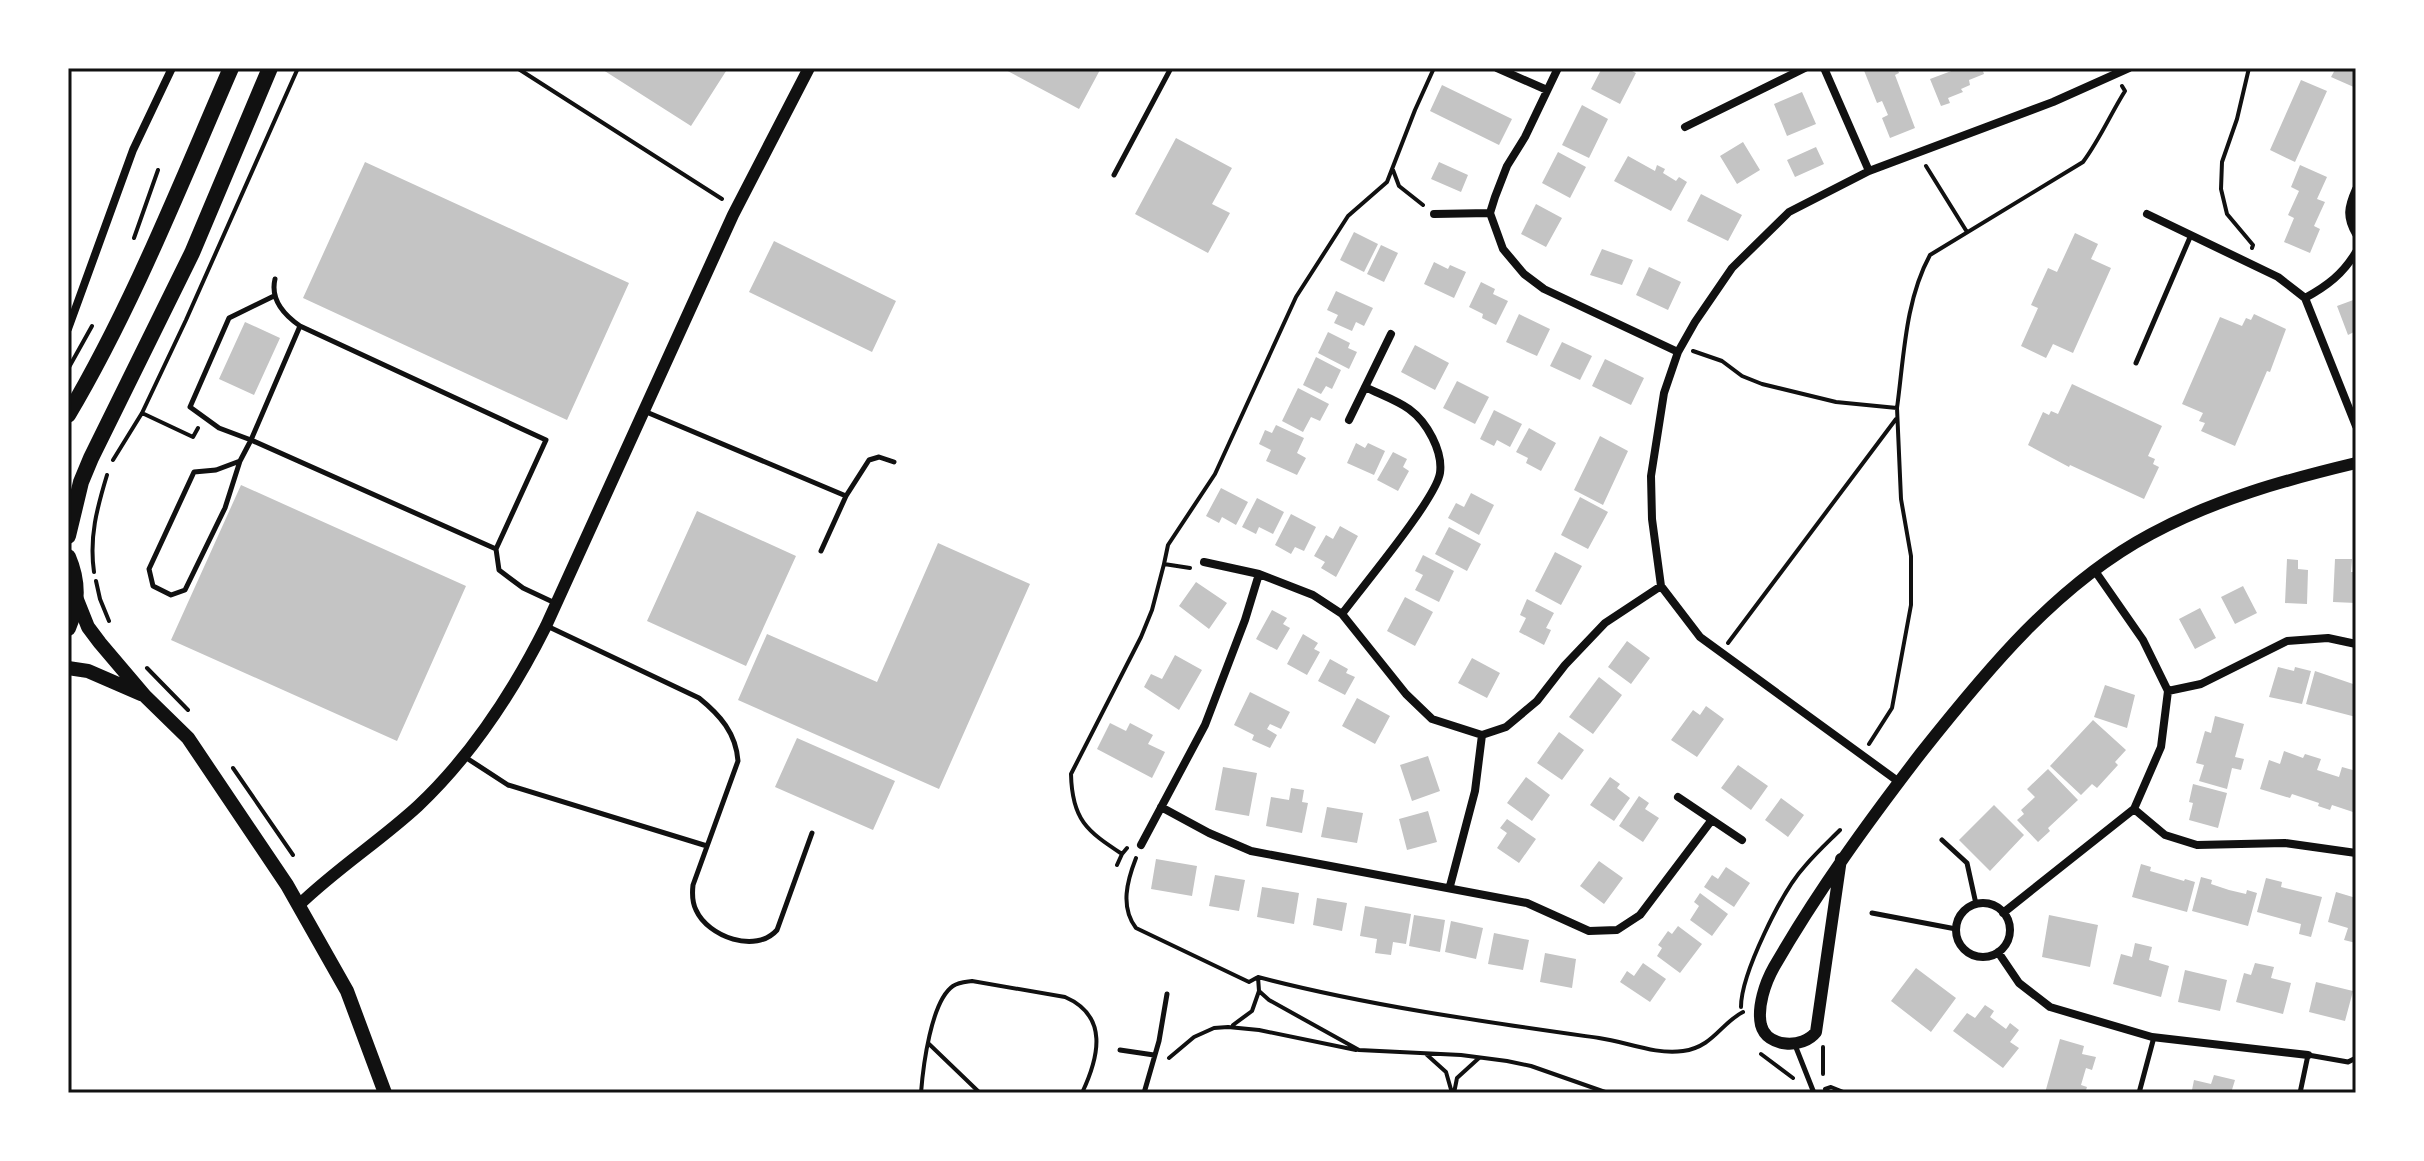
<svg xmlns="http://www.w3.org/2000/svg" width="2424" height="1161" viewBox="0 0 2424 1161" font-family="Mulish,sans-serif">
  <rect width="100%" height="100%" fill="#fff"/>
  <path fill="#c4c4c4" d="M600,68H728L691,126Z
    M1002,68H1101L1079,109Z
    M1602,68H1626L1636,73L1620,104L1591,89Z
    M1863,68H1897L1899,73L1895,75L1915,128L1890,138L1882,118L1888,115L1882,101L1877,103Z
    M1953,68H1982L1984,74L1969,80L1970,85L1961,89L1963,92L1948,98L1950,103L1941,106L1930,79L1954,70Z
    M2336,68H2356V88L2331,77Z
    M2301,80L2327,91L2295,162L2270,150Z
    M1442,85L1512,119L1499,145L1430,111Z
    M1802,92L1816,124L1787,136L1774,104Z
    M1582,105L1608,119L1589,158L1562,145Z
    M1176,138L1232,168L1212,204L1230,213L1208,253L1135,214Z
    M1743,142L1760,170L1737,184L1720,156Z
    M1816,147L1824,164L1795,177L1787,160Z
    M1558,152L1586,167L1570,198L1542,183Z
    M1628,156L1655,171L1657,165L1665,169L1663,173L1676,181L1679,177L1687,182L1671,211L1614,181Z
    M365,162L629,283L567,420L303,298Z
    M1439,162L1468,175L1461,192L1431,179Z
    M2300,165L2327,177L2317,199L2325,202L2314,226L2320,229L2310,253L2284,242L2294,218L2288,215L2299,191L2291,187Z
    M1701,194L1742,215L1728,241L1687,221Z
    M1536,204L1562,218L1546,247L1521,234Z
    M1354,232L1378,244L1364,272L1340,260Z
    M2075,233L2098,244L2091,259L2111,268L2073,353L2053,344L2046,358L2021,346L2038,308L2031,305L2048,268L2057,272Z
    M774,241L896,301L872,352L749,292Z
    M1381,245L1398,253L1384,282L1367,274Z
    M1602,249L1633,260L1622,285L1590,275Z
    M1434,262L1448,269L1450,265L1466,272L1454,298L1424,284Z
    M1649,267L1681,282L1668,310L1636,295Z
    M1481,282L1495,289L1493,294L1508,301L1496,325L1482,318L1483,314L1469,307Z
    M1336,291L1373,308L1364,326L1356,322L1352,331L1334,323L1338,315L1327,310Z
    M2356,299V331L2348,335L2337,306Z
    M1519,314L1550,329L1537,356L1506,342Z
    M2254,314L2286,329L2270,372L2267,371L2235,446L2201,431L2205,423L2199,421L2203,413L2182,404L2220,317L2242,326L2246,318L2251,320Z
    M245,322L280,338L254,395L219,379Z
    M1328,332L1350,343L1348,348L1357,352L1349,369L1318,353Z
    M1562,342L1592,356L1580,380L1550,366Z
    M1415,345L1449,363L1435,390L1401,372Z
    M1316,357L1341,370L1332,389L1326,386L1321,394L1303,385Z
    M1605,359L1644,378L1631,405L1592,386Z
    M1457,381L1489,397L1475,424L1443,408Z
    M2072,384L2162,426L2148,456L2155,459L2153,464L2159,467L2144,499L2070,465L2069,467L2028,445L2043,412L2049,415L2051,411L2058,414Z
    M1298,388L1329,404L1320,421L1311,417L1303,432L1282,421Z
    M1494,410L1522,424L1510,447L1497,440L1494,446L1480,439Z
    M1276,425L1304,438L1297,453L1306,458L1297,475L1266,461L1271,450L1259,444L1265,430L1272,433Z
    M1529,428L1556,443L1541,471L1526,463L1528,458L1516,452Z
    M1600,436L1628,451L1603,505L1574,490Z
    M1356,443L1365,448L1368,443L1385,451L1374,475L1347,463Z
    M1393,452L1407,459L1403,467L1409,471L1398,491L1377,480Z
    M241,485L466,586L397,741L171,640Z
    M1221,488L1248,502L1236,525L1222,517L1219,523L1206,516Z
    M1471,493L1494,505L1479,535L1448,518L1456,503L1464,507Z
    M1580,497L1608,512L1588,549L1561,535Z
    M1257,498L1284,512L1273,534L1259,527L1256,534L1242,527Z
    M697,511L796,556L746,666L647,621Z
    M1291,514L1316,527L1304,551L1295,547L1291,554L1275,545Z
    M1340,526L1358,536L1336,577L1321,568L1325,562L1314,556L1326,535L1333,539Z
    M1449,527L1481,544L1467,571L1435,554Z
    M938,543L1030,584L939,789L738,700L767,634L877,682Z
    M1555,552L1582,566L1561,605L1535,591Z
    M1423,555L1454,571L1439,602L1415,590L1423,575L1415,571Z
    M2287,559L2298,560V569L2308,570L2307,604L2285,603Z
    M2335,559H2352L2351,572H2356V603L2333,602Z
    M1196,582L1227,603L1209,629L1179,606Z
    M2243,586L2257,613L2235,624L2221,597Z
    M1405,597L1433,612L1415,646L1387,631Z
    M1527,599L1554,613L1546,628L1551,630L1544,645L1519,632L1526,618L1520,615Z
    M2200,608L2216,638L2195,649L2179,619Z
    M1272,610L1287,618L1283,624L1290,628L1277,650L1256,639Z
    M1303,634L1318,643L1314,649L1320,652L1307,675L1287,664Z
    M1627,641L1650,658L1631,684L1608,667Z
    M1175,655L1202,670L1179,710L1144,687L1151,674L1162,679Z
    M1472,658L1500,673L1487,698L1458,683Z
    M1330,659L1348,669L1346,673L1355,677L1345,695L1318,681Z
    M2278,667L2294,671L2295,667L2311,671L2302,704L2269,697Z
    M2315,671L2356,685V717L2306,704Z
    M1599,677L1622,695L1593,734L1569,717Z
    M2105,685L2135,695L2127,728L2094,717Z
    M1250,692L1290,712L1281,729L1270,724L1267,729L1277,735L1270,748L1252,740L1254,735L1234,725Z
    M1357,698L1390,716L1375,744L1342,726Z
    M1706,706L1724,719L1697,757L1671,740L1693,710L1700,715Z
    M2215,716L2244,724L2235,757L2244,759L2241,770L2232,768L2227,789L2199,781L2204,765L2196,763L2205,731L2211,733Z
    M2093,720L2126,750L2115,762L2118,765L2097,788L2092,784L2081,795L2050,766Z
    M1110,723L1126,731L1130,723L1153,735L1148,744L1165,752L1152,778L1097,749Z
    M1559,732L1584,750L1562,780L1537,763Z
    M797,738L895,781L873,830L775,787Z
    M2284,751L2303,758L2305,754L2321,759L2317,770L2339,777L2342,767L2356,771V813L2332,805L2330,810L2318,806L2319,803L2292,794L2290,798L2260,789L2269,760L2280,764Z
    M1428,756L1440,791L1412,801L1400,765Z
    M1738,765L1768,786L1751,810L1721,788Z
    M1223,767L1257,773L1249,816L1215,810Z
    M2048,769L2078,800L2048,828L2050,831L2038,842L2017,820L2024,814L2021,810L2035,797L2027,789Z
    M1526,777L1550,795L1532,821L1507,803Z
    M1610,777L1620,784L1617,788L1630,798L1614,821L1590,805Z
    M2193,784L2227,793L2218,828L2189,820L2193,803L2189,802Z
    M1291,788L1304,790L1302,802L1308,803L1302,833L1266,826L1271,797L1289,800Z
    M1639,796L1649,803L1645,809L1659,818L1643,842L1619,826Z
    M1781,798L1804,815L1788,837L1765,820Z
    M1994,805L2024,835L1990,871L1959,840Z
    M1327,807L1363,813L1357,843L1321,837Z
    M1428,811L1437,842L1407,850L1399,819Z
    M1507,819L1536,839L1519,863L1497,848L1507,833L1500,828Z
    M1156,859L1197,866L1192,896L1151,889Z
    M1599,861L1623,878L1604,904L1580,886Z
    M2141,864L2151,867L2150,871L2184,881L2185,879L2195,882L2187,912L2132,897Z
    M1726,867L1750,883L1734,907L1704,887L1712,875L1718,879Z
    M1215,875L1245,880L1239,911L1209,906Z
    M2201,877L2212,880L2211,884L2229,890L2246,894L2247,890L2257,893L2248,926L2192,911Z
    M2266,878L2282,882L2281,887L2322,897L2311,937L2299,934L2301,924L2257,912Z
    M1262,887L1299,893L1294,924L1257,917Z
    M2336,892L2356,898V943L2344,940L2348,928L2328,922Z
    M1700,893L1728,914L1712,936L1690,920L1699,906L1694,902Z
    M1317,898L1347,903L1342,931L1313,925Z
    M1365,906L1411,914L1406,944L1393,942L1391,955L1375,953L1377,939L1360,936Z
    M1414,915L1445,920L1440,952L1409,946Z
    M2049,915L2098,925L2090,967L2042,957Z
    M1451,921L1483,928L1476,959L1445,952Z
    M1678,926L1702,944L1680,973L1657,956L1662,948L1658,945L1668,931L1672,934Z
    M1494,933L1529,940L1523,970L1488,964Z
    M2135,943L2152,947L2149,960L2169,966L2161,997L2113,984L2121,954L2132,957Z
    M1545,953L1576,959L1572,988L1540,982Z
    M1643,963L1666,979L1650,1002L1620,982L1627,971L1634,976Z
    M2255,963L2274,967L2271,978L2291,983L2283,1014L2236,1002L2244,973L2251,975Z
    M1916,968L1956,998L1931,1032L1891,1001Z
    M2185,970L2227,980L2220,1011L2178,1002Z
    M2316,982L2353,991L2345,1021L2309,1012Z
    M1985,1005L1994,1011L1990,1017L2006,1029L2010,1023L2019,1030L2010,1042L2019,1048L2003,1068L1953,1031L1967,1013L1975,1018Z
    M2060,1039L2084,1046L2082,1054L2096,1057L2092,1070L2086,1068L2081,1085L2087,1087L2085,1093H2045Z
    M2214,1075L2235,1080L2231,1093H2198L2192,1090L2194,1080L2211,1084Z"/>
  <g fill="none" stroke-linecap="round" stroke-linejoin="round">
    <path stroke="#111" stroke-width="4" d="M517,68L722,199
      M2249,68L2237,119L2222,162L2221,189L2227,214L2253,245L2252,248
      M1926,166L1967,232
      M1393,170L1399,186L1423,205
      M134,238L158,170
      M1693,351L1722,361L1742,376L1762,384L1836,402L1897,408L1901,499L1911,556V605L1892,708L1869,744
      M68,369L92,326
      M1897,408C1904,357 1905,301 1930,255L2083,162C2100,139 2110,115 2125,91L2122,86
      M142,413L193,437L198,428
      M113,460L142,413L186,320L298,68
      M1164,564L1168,545L1215,474L1296,297L1348,216L1387,182L1415,110L1434,68
      M94,572C89,537 97,508 107,475
      M96,581L100,599L109,621
      M1728,643L1896,419
      M147,668L188,710
      M233,768L293,855
      M1127,848L1122,854C1087,831 1072,820 1071,774L1141,637L1152,610L1164,564L1190,568
      M1136,858C1127,881 1120,907 1136,928L1249,982L1258,977C1369,1006 1486,1022 1599,1038C1627,1042 1655,1055 1683,1051C1713,1047 1721,1023 1743,1012
      M1117,865L1122,854
      M1258,977L1259,991L1269,1000L1359,1050L1461,1055L1507,1061L1531,1066L1608,1093
      M1741,1007C1741,974 1782,891 1805,866C1816,853 1828,842 1840,830
      M1233,1025L1252,1011L1259,991
      M928,1043L980,1093
      M1823,1047V1074
      M1426,1054L1446,1072L1452,1093
      M1761,1054L1793,1078
      M1169,1058L1194,1037L1214,1028L1228,1027L1259,1030L1356,1050
      M1825,1089L1831,1087L1846,1093
      M921,1093C923,1067 931,1001 953,986C959,982 965,982 972,981L1065,997C1109,1016 1099,1057 1082,1093
      M1454,1093L1457,1078L1479,1058"/>
    <path stroke="#111" stroke-width="5" d="M1114,175L1171,68
      M275,279C270,300 284,315 300,326
      M2136,363L2191,235
      M644,411L846,496L821,551
      M240,461L216,470L194,472L149,569L153,586L171,595L185,590L225,508L240,461L251,440L219,428L190,407L229,318L274,296
      M846,496L869,460L879,457L894,462
      M496,549L546,440L300,326L251,440L496,549L499,570L523,588L555,603
      M547,626L699,698C720,715 736,733 738,761L693,885C692,894 692,902 696,910C708,937 756,954 777,930L812,833
      M465,757L508,785L707,846
      M1942,840L1967,863L1976,904
      M1872,913L1956,929
      M1795,1045L1814,1093
      M1120,1050L1154,1055
      M1144,1093L1159,1041L1167,994
      M2139,1093L2154,1037
      M2300,1093L2308,1055L2348,1062L2356,1058"/>
    <path stroke="#111" stroke-width="8" d="M1497,68L1547,90
      M1558,68L1525,137L1507,166L1495,197L1490,213L1503,249L1524,274L1544,289L1678,352
      M1824,68L1869,171
      M1685,127L1805,68
      M2356,189C2348,207 2346,217 2356,234
      M1434,214L1490,213
      M2147,214L2278,277L2305,298L2356,426
      M2305,298C2327,286 2343,274 2356,252
      M68,329L133,150L172,68
      M1349,420L1391,334
      M1204,562L1259,574L1313,595L1342,614L1406,694L1432,719L1482,735L1506,727L1537,701L1565,665L1605,623L1661,586
      M1342,614C1362,587 1436,499 1440,473C1443,451 1427,422 1409,409C1396,400 1379,394 1365,387
      M2168,691L2201,684L2287,641L2328,638L2356,644
      M1899,782L1700,637L1661,586L1652,519L1651,476L1664,393L1678,352L1695,322L1732,268L1789,212L1869,171L2053,102L2129,68
      M1678,797L1742,840
      M1161,807L1209,833L1251,851L1527,903L1589,931L1617,930L1640,915L1711,821
      M2134,809L2165,835L2197,845L2285,843L2356,853
      M1141,845L1205,725L1245,620L1259,574
      M1450,886L1475,791L1482,735
      M1956 930a27 27 0 1 1 54 0a27 27 0 1 1-54 0Z
      M2003,913L2134,809L2161,747L2168,691L2143,640L2095,571
      M1998,952L2019,983L2050,1007L2152,1037L2308,1055"/>
    <path stroke="#111" stroke-width="12" d="M1841,859L1816,1032C1803,1049 1767,1048 1761,1025C1757,1007 1765,983 1774,967C1817,892 1868,822 1921,753C1986,671 2057,584 2151,534C2216,499 2285,480 2356,463
      M299,905C336,869 380,841 418,806C472,755 513,692 546,626L733,215L809,68"/>
    <path stroke="#111" stroke-width="14" d="M76,597L88,627L100,643L145,696L188,738L287,885L347,991L385,1093
      M68,668L88,671L141,694"/>
    <path stroke="#111" stroke-width="16" d="M68,415C133,305 180,185 231,68
      M68,536L81,482L91,458L192,253L270,68
      M68,557C78,580 78,605 68,628"/>
  </g>
  <rect width="2424" height="1161" fill="none" stroke="#ffffff" stroke-width="140"/>
  <rect x="70" y="70" width="2284" height="1021" fill="none" stroke="#111" stroke-width="3"/>
</svg>
